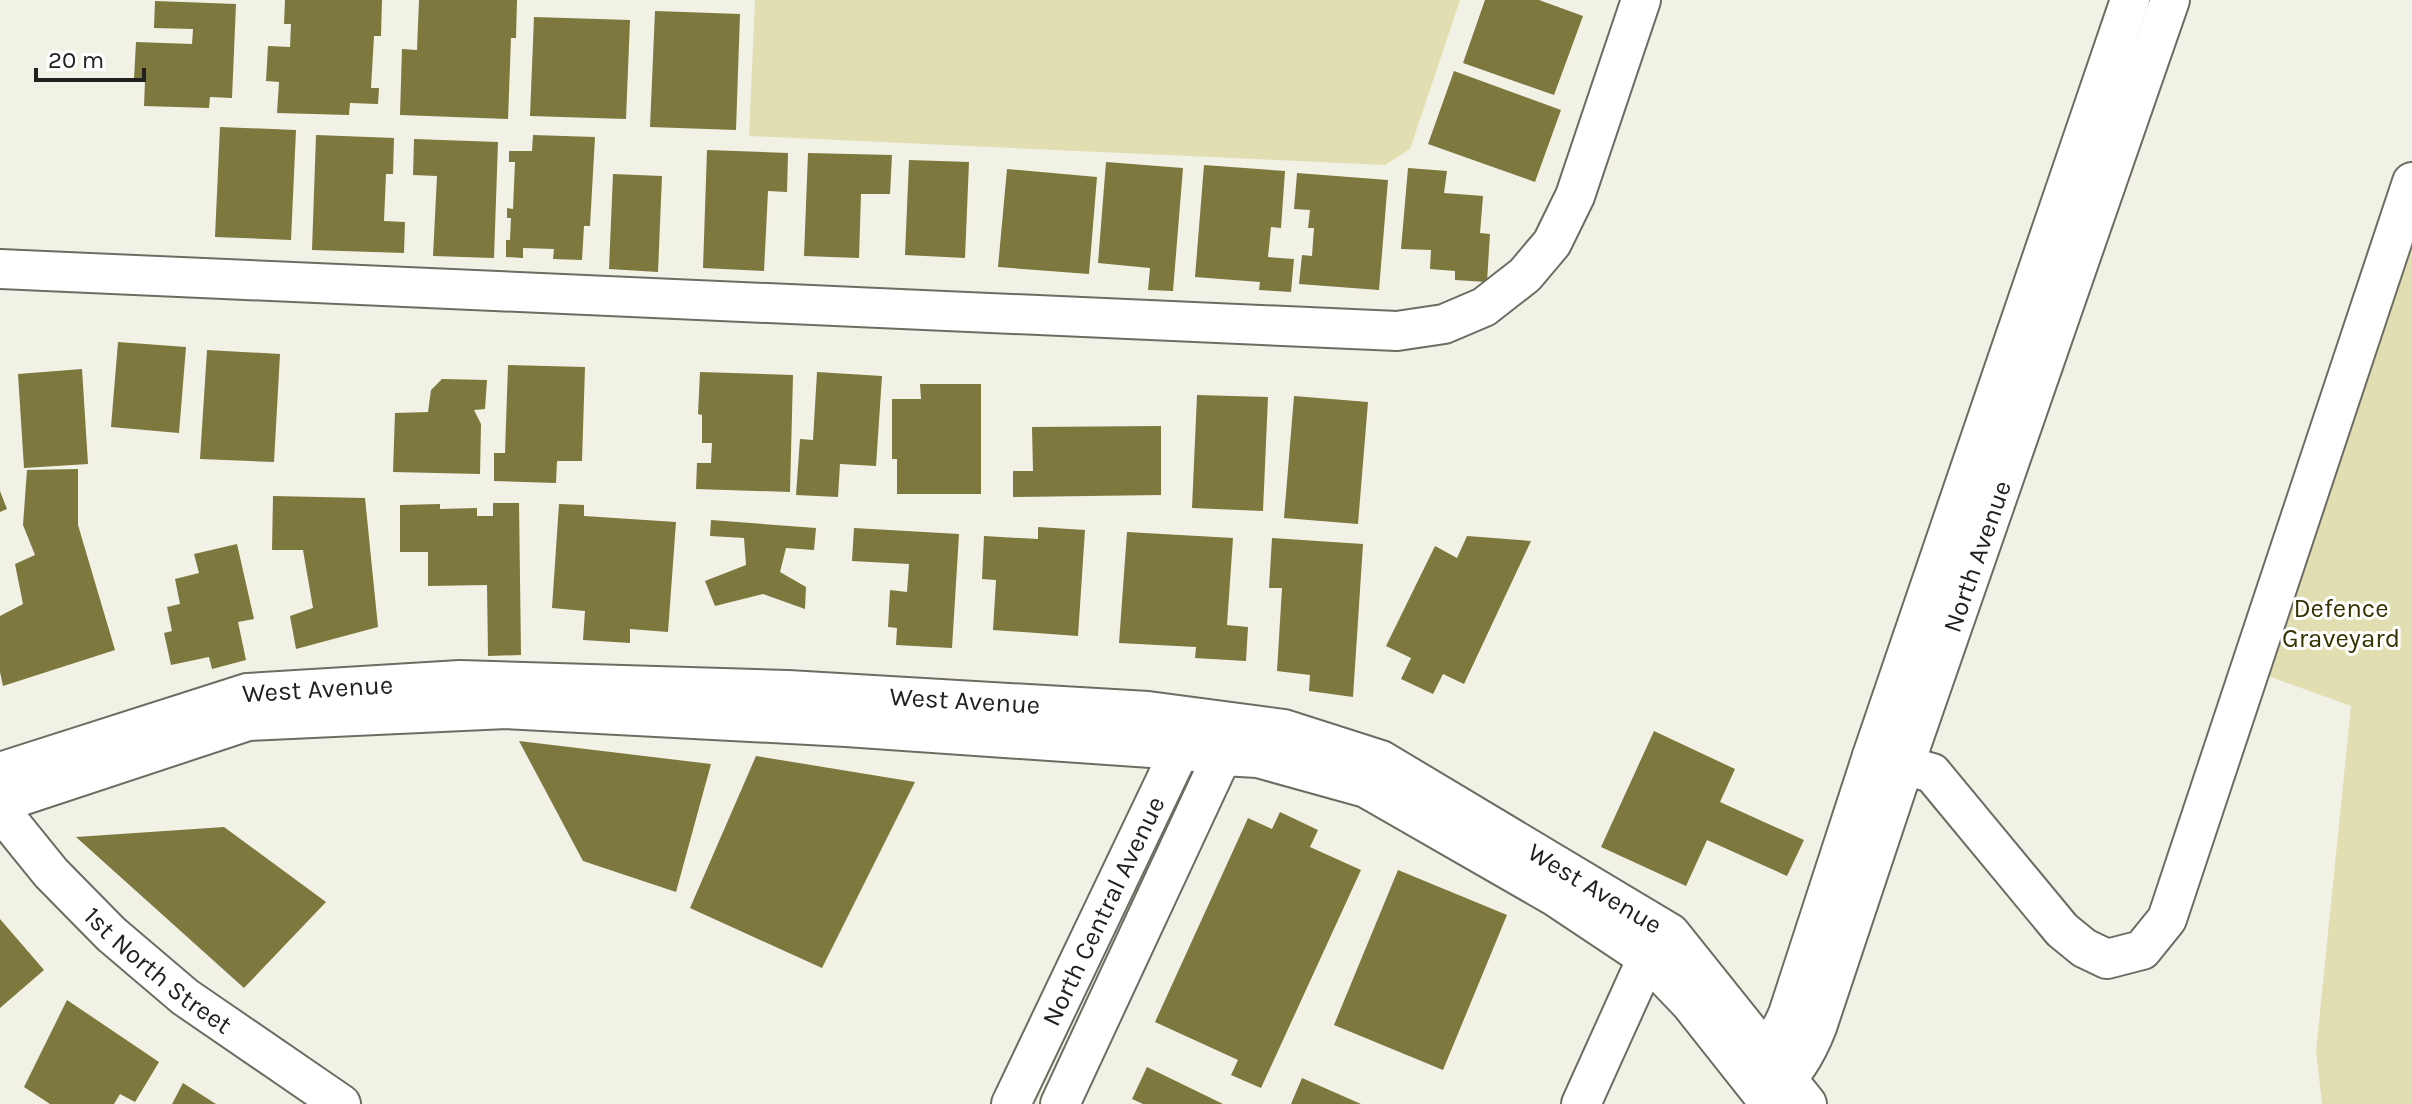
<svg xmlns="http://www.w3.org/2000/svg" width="2412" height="1104" viewBox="0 0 2412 1104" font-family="Karla,sans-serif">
  <rect width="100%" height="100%" fill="#f2f1e6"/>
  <path fill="#e1dfb1" d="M755,0H1460L1410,149L1385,165L749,136Z
    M2412,183V1104H2322L2316,1051L2351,706L2251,670Z"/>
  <path fill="#7c783e" d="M285,0H382L381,36H374L371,88H379L378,104L350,103L349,115L277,113L279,82L266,81L268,46L290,47L291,24H284Z
    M419,0H517L516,38H511L508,119L400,115L402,49L417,50Z
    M1485,0H1539L1583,16L1554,95L1463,63Z
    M155,1L236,4L232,98L210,97L209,108L144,106L145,80L134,79L136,42L192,44L193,29L154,28Z
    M655,11L740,14L736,130L650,127Z
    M534,17L630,20L626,119L530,116Z
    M1454,71L1561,110L1535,182L1428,144Z
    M220,127L296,130L291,240L215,237Z
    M316,135L394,138L393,174H386L384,221L405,222L404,253L312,250Z
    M533,135L595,137L590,226H584L582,260L553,259L554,249L523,248V258L506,257V240H510L511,218H507V208L513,209L515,162H509V151H532Z
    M414,139L498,142L494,258L433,256L437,176L413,175Z
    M707,150L788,153L787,192L768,191L764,271L703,268Z
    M808,153L892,155L890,194H861L859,258L804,256Z
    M909,160L969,162L965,258L905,255Z
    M1106,162L1183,168L1173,291L1148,290L1150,268L1098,263Z
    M1204,165L1285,171L1281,228L1271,227L1268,257L1294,259L1291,292L1259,290L1260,282L1195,277Z
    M1408,168L1447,171L1444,193L1483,196L1480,233L1490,234L1487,282L1455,280V271L1430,269L1431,250L1401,249Z
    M1007,169L1097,177L1089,274L998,267Z
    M1297,173L1388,180L1379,290L1299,284L1302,255L1312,256L1314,228H1308L1310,210L1294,209Z
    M613,174L662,176L658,272L609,269Z
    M118,342L186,347L179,433L111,427Z
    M207,350L280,354L274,462L200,459Z
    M508,365L585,367L582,461H557L556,483L494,481V453H505Z
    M82,369L88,464L24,468L18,374Z
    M700,372L793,375L790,492L696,489L697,463H711L712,443H702V415L698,414Z
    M817,372L882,376L876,466L840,464L838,497L796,495L800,439L813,440Z
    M442,379L487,380L485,409L474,410L481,424L480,474L393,472L395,413L428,412L431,390Z
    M920,384H981V494H897V459H892V399H921Z
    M1197,395L1268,397L1263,511L1192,508Z
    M1294,396L1368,402L1358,524L1284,518Z
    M1161,426V495L1013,497V471H1033L1032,427Z
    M78,469V525L115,650L3,686L0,672V616L23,604L15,564L35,555L23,525L27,470Z
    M0,491L7,509L0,512Z
    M273,496L365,498L378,627L296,649L290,616L313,608L303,550H272Z
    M493,503H519L521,655L488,656L487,585L428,586V552H400V505L440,504V509L477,508V516H493Z
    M559,504L584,505V516L676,522L668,632L630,629V643L583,640L585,611L552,608Z
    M711,520L816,528L814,550L786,548L780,572L806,587L805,609L763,594L715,606L705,581L746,565L744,538L710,536Z
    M1038,527L1085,530L1078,636L993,630L996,580L982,579L984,536L1038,539Z
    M854,528L959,534L952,648L896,645L897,628L888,627L890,590L907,592L909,564L852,561Z
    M1127,532L1233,538L1227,625L1248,627L1246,661L1195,658L1196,647L1119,643Z
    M1467,536L1531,541L1464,684L1443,674L1433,694L1401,679L1411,658L1386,646L1435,546L1457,558Z
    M1272,538L1363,544L1353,697L1309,691L1310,675L1277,671L1282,588H1269Z
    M237,544L254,619L238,622L246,660L212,669L209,657L171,665L164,633L172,631L167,607L180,604L175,579L199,573L194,554Z
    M1654,731L1735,769L1720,802L1804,840L1787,876L1707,840L1686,886L1601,847Z
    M519,741L711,764L676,892L583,861Z
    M756,756L915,782L822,968L690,908Z
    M1280,812L1318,830L1310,847L1361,870L1261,1088L1231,1075L1238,1060L1155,1022L1248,818L1272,829Z
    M224,827L326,902L244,988L76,837Z
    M1398,870L1507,915L1443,1070L1334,1025Z
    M0,919L44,970L0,1008Z
    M67,1000L159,1062L135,1102L120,1094L114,1104H50L24,1087Z
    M1147,1067L1223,1104H1143L1132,1099Z
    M1302,1078L1361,1104H1291Z
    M183,1083L216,1104H172Z"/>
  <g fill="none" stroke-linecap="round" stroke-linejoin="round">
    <defs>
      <g id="minor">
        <path d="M0,269L1397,331L1444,324L1484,307L1525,275L1552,243L1575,196L1641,0"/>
        <path d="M1872,756L1932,773L2062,930L2084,948L2107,959L2142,950L2167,919L2412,182"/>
        <path id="s1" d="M0,772L247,693L460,680L788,690L1148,711L1284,729L1381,760L1670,933L1807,1104"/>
        <path d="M0,803L248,721L506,709L846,727L1180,750L1222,756L1258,758L1366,788L1554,896L1647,958L1690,1003L1770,1104"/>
        <path id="s2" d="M0,810L51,873L111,934L185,997L341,1104"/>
        <path d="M1749,1066C1767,1051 1779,1036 1788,1014L1872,756L2130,0"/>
        <path id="s3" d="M1771,1095C1793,1075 1806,1055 1817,1027L1904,766L2170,0"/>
        <path id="s4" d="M1011,1104L1180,750L1186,730"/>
        <path d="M1060,1104L1222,756L1230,735"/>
        <path d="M1581,1104L1647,958"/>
      </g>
    </defs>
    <use href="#minor" stroke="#6d6c63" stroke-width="42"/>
    <use href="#minor" stroke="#fff" stroke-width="38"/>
  </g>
  <g text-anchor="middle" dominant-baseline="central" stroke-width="6" stroke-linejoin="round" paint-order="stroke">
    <g font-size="26" fill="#21211d" stroke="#fff">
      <text stroke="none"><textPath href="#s3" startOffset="580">North Avenue</textPath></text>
      <text stroke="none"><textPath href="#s1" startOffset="330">West Avenue</textPath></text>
      <text stroke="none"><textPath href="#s1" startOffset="978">West Avenue</textPath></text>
      <text stroke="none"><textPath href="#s1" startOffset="1650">West Avenue</textPath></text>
      <text stroke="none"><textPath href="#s4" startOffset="214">North Central Avenue</textPath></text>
      <text stroke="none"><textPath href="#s2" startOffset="226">1st North Street</textPath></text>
    </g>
    <g font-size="26" fill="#363301" stroke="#fff">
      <text x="2341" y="608">Defence<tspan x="2341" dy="30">Graveyard</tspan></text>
    </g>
  </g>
  <path d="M36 68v12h108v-12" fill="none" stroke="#21211d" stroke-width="4"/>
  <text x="48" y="68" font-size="24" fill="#21211d" stroke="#ffffff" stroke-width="6" paint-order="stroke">20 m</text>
</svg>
